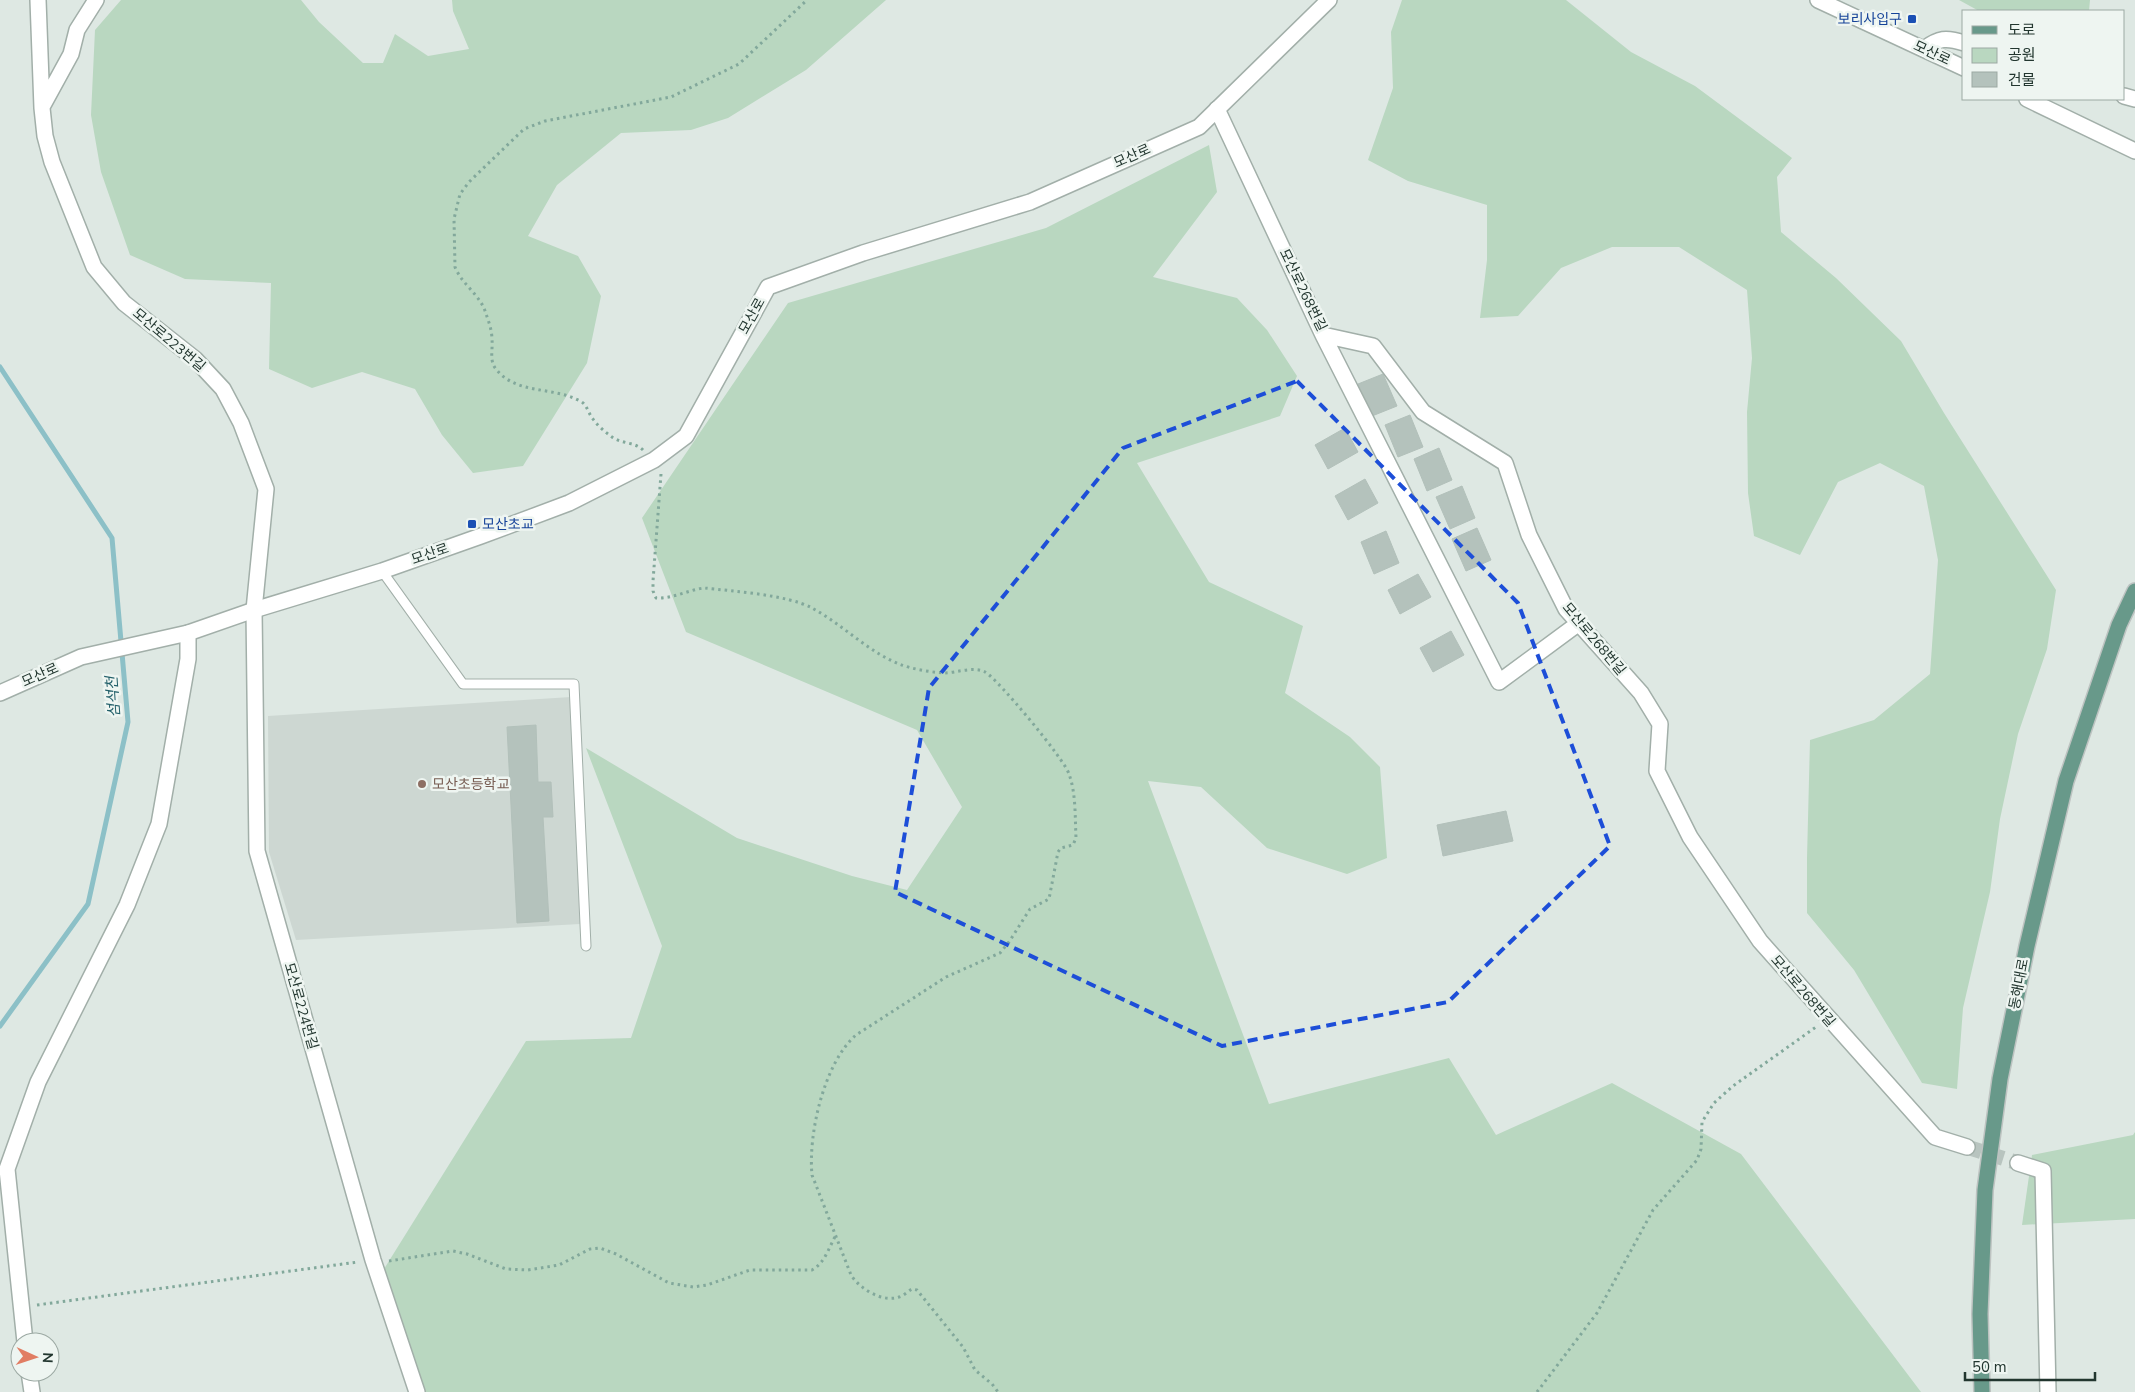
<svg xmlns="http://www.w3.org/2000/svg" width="2135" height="1392" viewBox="0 0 2135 1392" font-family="'Nunito Sans','Noto Sans KR',sans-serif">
  <rect width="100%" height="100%" fill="#dee8e3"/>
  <path fill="#cdd7d2" d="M571,697L580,924L296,940L269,852L268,716Z"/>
  <path fill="#b9d7c0" d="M121,0H301L319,22L363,63H383L395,34L428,56L469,49L453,11L452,0H886L806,70L728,118L691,130L621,133L557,185L528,236L578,256L601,296L587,363L523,466L473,473L442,435L415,389L362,372L312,388L269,369L271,283L185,279L130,255L101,172L91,115L95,30Z
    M1402,0H1566L1631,52L1695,86L1792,158L1777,177L1781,232L1836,278L1901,341L1944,413L2056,590L2047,649L2018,734L2000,819L1990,892L1963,1008L1957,1089L1922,1083L1854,970L1807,913V858L1810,740L1874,720L1930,674L1938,560L1924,486L1880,463L1838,482L1800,555L1754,536L1748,493L1747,412L1752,358L1747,290L1679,247H1612L1561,268L1518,316L1480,318L1487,260V205L1408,181L1368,160L1393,88L1391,32Z
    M1959,0H2090L2089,11H1979Z
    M1209,145L1217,192L1153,277L1237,298L1267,330L1297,376L1280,416L1137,463L1209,582L1303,626L1285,693L1350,737L1380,767L1387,858L1347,874L1267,848L1201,787L1148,781L1269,1104L1449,1058L1496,1135L1612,1083L1741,1154L1921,1392H422L379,1277L526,1041L631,1038L662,946L586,748L737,838L852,876L907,890L962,807L917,730L686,632L642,518L788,303L1046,228Z
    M2135,1132V1219L2022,1225L2032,1155L2133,1135Z"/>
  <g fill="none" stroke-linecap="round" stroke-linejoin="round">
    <path stroke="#8cc0c7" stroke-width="5" d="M0,367L112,538L128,722L88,904L0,1026"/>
  </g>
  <path fill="#b4c2bc" stroke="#b2c0ba" d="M1383,374L1397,406L1372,416L1358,384Z
    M1410,415L1423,447L1398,457L1385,425Z
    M1345,428L1358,452L1328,469L1315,445Z
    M1439,448L1452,480L1427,491L1414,459Z
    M1365,479L1378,503L1348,520L1335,496Z
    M1462,486L1475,518L1450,529L1436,497Z
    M1477,528L1491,560L1466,571L1452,539Z
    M1386,531L1399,563L1374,574L1361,542Z
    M1418,574L1431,597L1400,614L1388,590Z
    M1451,631L1464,655L1433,672L1420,648Z
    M536,725L538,782H551L553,817H543L549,921L517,923L507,727Z
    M1506,811L1513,841L1443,856L1437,825Z"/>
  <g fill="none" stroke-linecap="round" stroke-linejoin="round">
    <path stroke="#b8c4bf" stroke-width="15" stroke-dasharray="15 8" stroke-linecap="butt" d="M1967,1147L2018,1163"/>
    <defs>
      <path id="service" d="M382,571L463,684H574L586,946"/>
      <path id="minor" d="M38,0L42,108L45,136L52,162L94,267L124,303L195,359L223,389L241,423L266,489L254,610L257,851L373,1260L417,1392
        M1924,49C1939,38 1946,37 1964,43
        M2124,96L2135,99
        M42,107L71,54L77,30L96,0
        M1217,109L1323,335L1373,346L1423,412L1505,463L1529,535L1566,609L1641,693L1660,724L1657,771L1690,837L1760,941L1935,1137L1967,1147
        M1323,335L1499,682L1579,623
        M2018,1163L2043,1171L2048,1392
        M25,1342L7,1169L38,1082L127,905L159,824L188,659V633
        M29,1372L32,1392"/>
      <path id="tertiary" d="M1818,0L1964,68
        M2027,99L2135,151
        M0,693L81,657L188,633L254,610L382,571L481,536L569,503L654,460L686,436L768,287L863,253L1030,202L1199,127L1329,0"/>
      <path id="primary" d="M1982,1392L1980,1314L1985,1190L2000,1079L2027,946L2066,781L2119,625L2135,591"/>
    </defs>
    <use href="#service" stroke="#a2afa9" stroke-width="11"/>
    <use href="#minor" stroke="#a2afa9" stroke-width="18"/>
    <use href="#tertiary" stroke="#a2afa9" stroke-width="18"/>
    <use href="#primary" stroke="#bdc3c1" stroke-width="18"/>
    <path stroke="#82a89b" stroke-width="3" stroke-dasharray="2.5 4" stroke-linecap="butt" d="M643,450C635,442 622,444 612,437C605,432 598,426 593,419C588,413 587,404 580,401C553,386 516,395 496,369C489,361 493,349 492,340C492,331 489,322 486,314C481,295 462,285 455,267L454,219L460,194L469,182L524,129L545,121L671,97L739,64L807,0
      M661,474L653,581V591L656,598C672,599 688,590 704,588C733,591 788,595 812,608C842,624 867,651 899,664C912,669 929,672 944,673C956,673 973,666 985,672C997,678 1065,760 1069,774C1076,793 1075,817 1076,838L1073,845L1061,848L1058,852L1049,899L1030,909L1009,942L1000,953L946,977L856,1035C824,1063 808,1134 812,1175L851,1275C859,1288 882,1303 899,1297C904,1296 908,1291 912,1289L917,1290L963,1347L975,1370L992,1384L998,1392
      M389,1261L453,1251L467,1254L506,1269L528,1270L559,1265L590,1249L600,1248L616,1254L669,1283L693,1287L707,1285L750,1270H812C825,1263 829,1247 836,1235
      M37,1305L358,1262
      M1537,1392L1597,1313L1653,1210L1697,1160L1701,1149L1702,1122L1714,1103L1733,1086L1816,1027"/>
    <use href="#service" stroke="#fff" stroke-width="9"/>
    <use href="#minor" stroke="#fff" stroke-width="15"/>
    <use href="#tertiary" stroke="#fff" stroke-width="15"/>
    <use href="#primary" stroke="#68998a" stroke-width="15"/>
  </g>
  <path fill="none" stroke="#1d4ed8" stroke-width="4" stroke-dasharray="10 6" stroke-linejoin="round" d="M1297,381L1518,603L1610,846L1448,1002L1222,1046L895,892L929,688L1123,448Z"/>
  <g fill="#1a4fb4" stroke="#eef5f1" stroke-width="2">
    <rect x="1907" y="14" width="10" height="10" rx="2.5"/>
    <rect x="467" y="519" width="10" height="10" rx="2.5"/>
  </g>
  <circle fill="#8d6e63" stroke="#eef5f1" stroke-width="2" cx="422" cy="784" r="5"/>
  <g text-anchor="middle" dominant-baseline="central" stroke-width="5" stroke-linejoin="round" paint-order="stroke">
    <g font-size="14" fill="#164399" stroke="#eef5f1" text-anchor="end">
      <text x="1902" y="19">보리사입구</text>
      <text x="482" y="524" text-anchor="start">모산초교</text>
    </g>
    <g font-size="14" fill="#22362f" stroke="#eef5f1">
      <text transform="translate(1932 53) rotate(25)">모산로</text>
      <text transform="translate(1132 156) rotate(-24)">모산로</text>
      <text transform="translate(1303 290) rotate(64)">모산로268번길</text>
      <text transform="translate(752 316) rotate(-61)">모산로</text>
      <text transform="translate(169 340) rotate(40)">모산로223번길</text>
      <text transform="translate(430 554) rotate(-19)">모산로</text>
      <text transform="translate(1594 639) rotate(50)">모산로268번길</text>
      <text transform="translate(40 675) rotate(-24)">모산로</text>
      <text transform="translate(2019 984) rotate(-79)">동해대로</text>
      <text transform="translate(1803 991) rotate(49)">모산로268번길</text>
      <text transform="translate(301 1006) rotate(74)">모산로224번길</text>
    </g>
    <g font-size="14" fill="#785e54" stroke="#eef5f1" text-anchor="start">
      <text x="432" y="784">모산초등학교</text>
    </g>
    <g font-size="15" font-style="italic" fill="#23606a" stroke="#eef5f1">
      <text transform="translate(113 697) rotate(-94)">섬석천</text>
    </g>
  </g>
  <rect x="1962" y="10" width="162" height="90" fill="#eef5f1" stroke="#9ca9a3"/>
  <rect x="1972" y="26" width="25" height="8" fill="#68998a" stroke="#9ca9a3"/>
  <text x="2008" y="35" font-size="15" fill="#22362f">도로</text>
  <rect x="1972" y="48" width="25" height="15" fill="#b9d7c0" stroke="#9ca9a3"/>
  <text x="2008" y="60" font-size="15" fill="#22362f">공원</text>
  <rect x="1972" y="72" width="25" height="15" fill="#b4c2bc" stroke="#9ca9a3"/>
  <text x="2008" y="85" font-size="15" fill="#22362f">건물</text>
  <g transform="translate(35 1357) rotate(93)"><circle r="24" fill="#eef5f1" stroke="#9ca9a3"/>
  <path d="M0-4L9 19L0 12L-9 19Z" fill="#e17d63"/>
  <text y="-8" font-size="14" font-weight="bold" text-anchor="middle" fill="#22362f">N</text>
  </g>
  <path d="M1965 1372v8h130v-8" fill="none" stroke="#22362f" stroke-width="2.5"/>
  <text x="1972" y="1372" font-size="15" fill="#22362f" stroke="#eef5f1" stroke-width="4" paint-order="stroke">50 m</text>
</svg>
